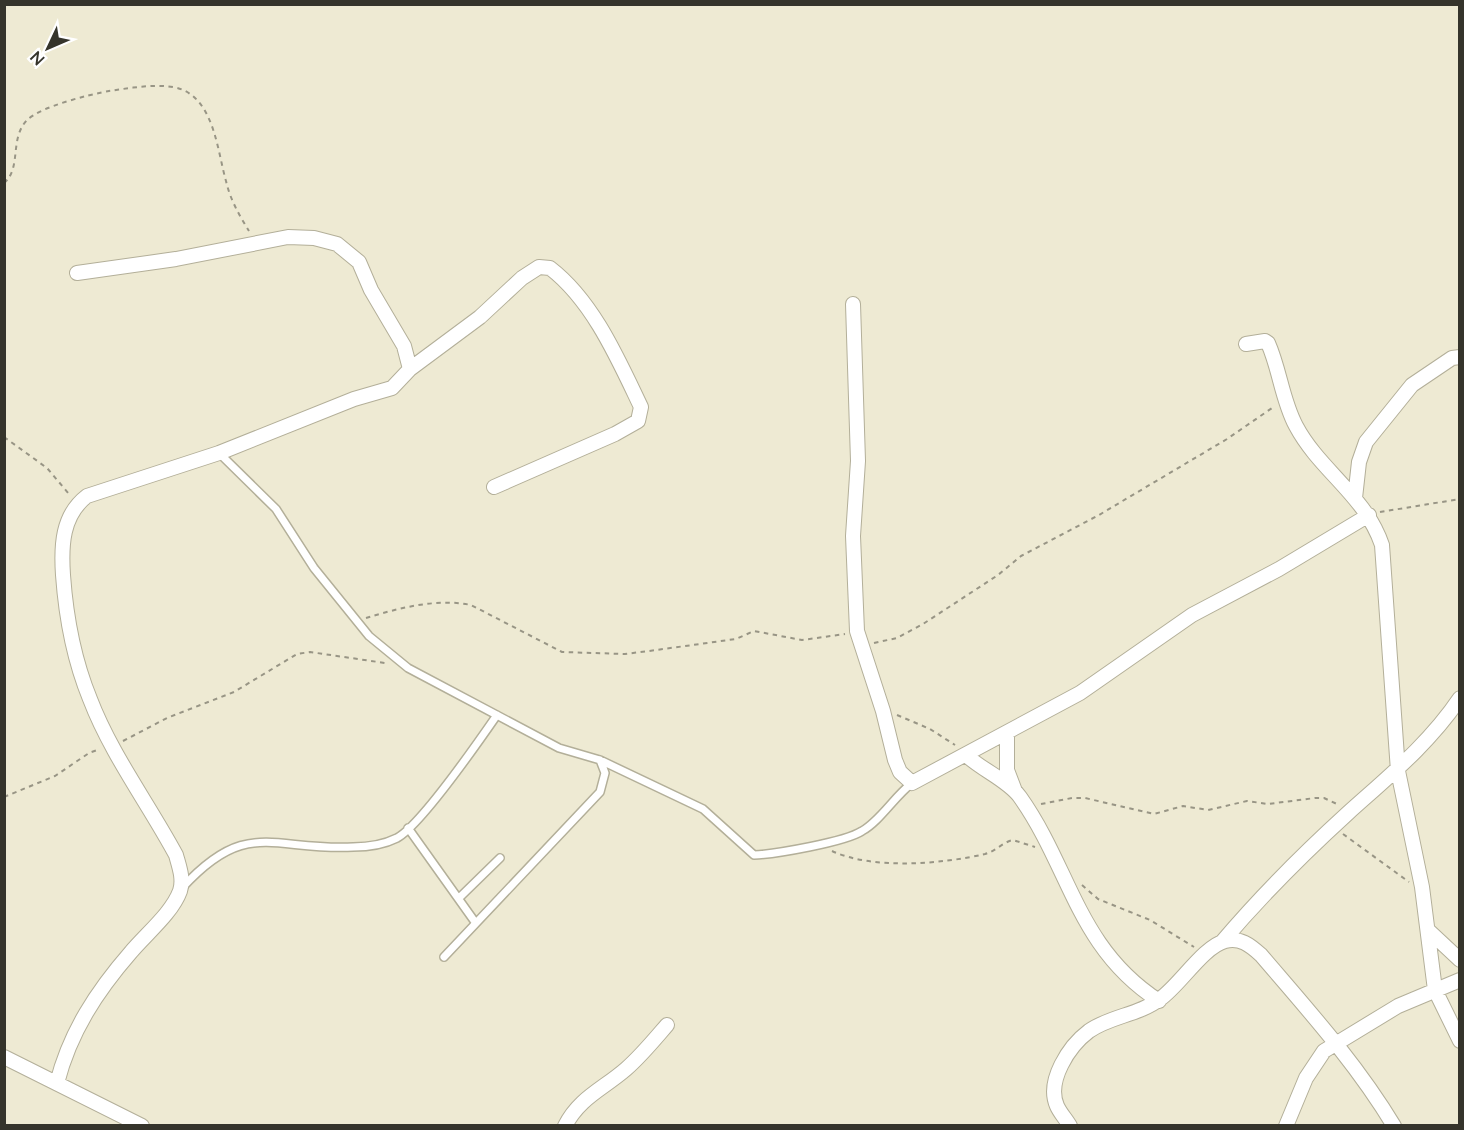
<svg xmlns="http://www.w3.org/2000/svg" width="1464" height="1130" viewBox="0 0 1464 1130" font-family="Lato,sans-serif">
  <rect width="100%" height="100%" fill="#eeead3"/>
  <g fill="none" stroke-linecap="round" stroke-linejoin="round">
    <defs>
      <path id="service" d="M219,453L276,509L314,568L369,636L408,668L559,748L600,760L703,809L754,855C776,854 845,842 862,831C880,821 894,797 912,783
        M408,828L475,922
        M182,888C247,817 272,851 353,847C368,847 383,845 397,838C421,825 479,741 497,715
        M459,898L500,858
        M444,957L600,792L605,773L600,760"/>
      <path id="minor" d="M853,304L858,461L853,536L857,631L883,711L895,760L900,772L912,783L1080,693L1192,615L1279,569L1369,515
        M1246,344L1265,341L1268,343C1280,370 1282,400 1296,426C1320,471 1365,495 1382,545L1398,771L1422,887L1435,990L1460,1041
        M410,369L480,317L522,278L539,267L550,268C593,301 618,359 641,407L638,421L615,434L494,487
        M1355,498L1359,462L1366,442L1412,385L1452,358L1460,357
        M1007,733V770L1015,791
        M966,755C982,770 1009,781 1020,797C1071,869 1077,948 1159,1001
        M1429,931L1460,960
        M1222,942C1261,896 1303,854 1348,813C1388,777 1429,744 1460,698
        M4,1057L142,1126
        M57,1083C70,1032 97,991 131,952C146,934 172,913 180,891C184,879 179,866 176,855C148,803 111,754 90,699C74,660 66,617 63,575C61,546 62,515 87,496L219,453L354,399L392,388L410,369L404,346L371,290L359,262L337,244L314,238L288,237L176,259L77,273
        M565,1126C579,1098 603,1089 626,1069C641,1056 654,1040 667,1025
        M1070,1126C1066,1119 1060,1113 1057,1106C1046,1081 1069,1046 1089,1031C1110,1016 1139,1015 1160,999C1180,985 1203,947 1225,941C1240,937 1250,945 1261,955C1308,1010 1356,1063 1394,1126
        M1286,1126L1306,1078L1324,1051L1398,1006L1460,980"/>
    </defs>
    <use href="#service" stroke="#b3af99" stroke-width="10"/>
    <use href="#minor" stroke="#b3af99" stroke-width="16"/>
    <path stroke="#989585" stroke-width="2" stroke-dasharray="4.5 4.5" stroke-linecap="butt" d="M4,183C22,168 9,139 27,120C42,106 88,95 109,91C130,88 152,84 173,87C214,94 217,150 226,181C230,199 239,215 249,231
      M4,437L47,468L69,494
      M1380,512L1460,499
      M366,618C399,608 437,598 471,605L562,652L625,654L649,651L736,639L754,631L802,640L845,634
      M874,643L897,638L923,624L998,575L1021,556L1099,515L1227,439L1275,406
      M897,715L930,729L955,745
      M123,741L167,718L234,692L297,654L310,652L385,663
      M4,797L55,776L89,753L100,749
      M1041,804L1072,798H1085L1154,814L1183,806L1208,810L1247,801L1268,804L1315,798H1324L1339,805
      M1343,834L1409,882
      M832,851C873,870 942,864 985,854C996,851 1003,842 1013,840L1035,847
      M1082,885L1098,899L1150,920L1194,947"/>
    <use href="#service" stroke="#fff" stroke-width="7"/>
    <use href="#minor" stroke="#fff" stroke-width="14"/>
  </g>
  <rect width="1464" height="1130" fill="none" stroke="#35342b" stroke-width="12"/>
  <g transform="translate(48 48) rotate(226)" stroke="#ffffff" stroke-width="4.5" paint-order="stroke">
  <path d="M0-4.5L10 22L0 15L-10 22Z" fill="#35342b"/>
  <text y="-9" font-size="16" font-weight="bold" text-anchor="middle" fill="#35342b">N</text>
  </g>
</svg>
